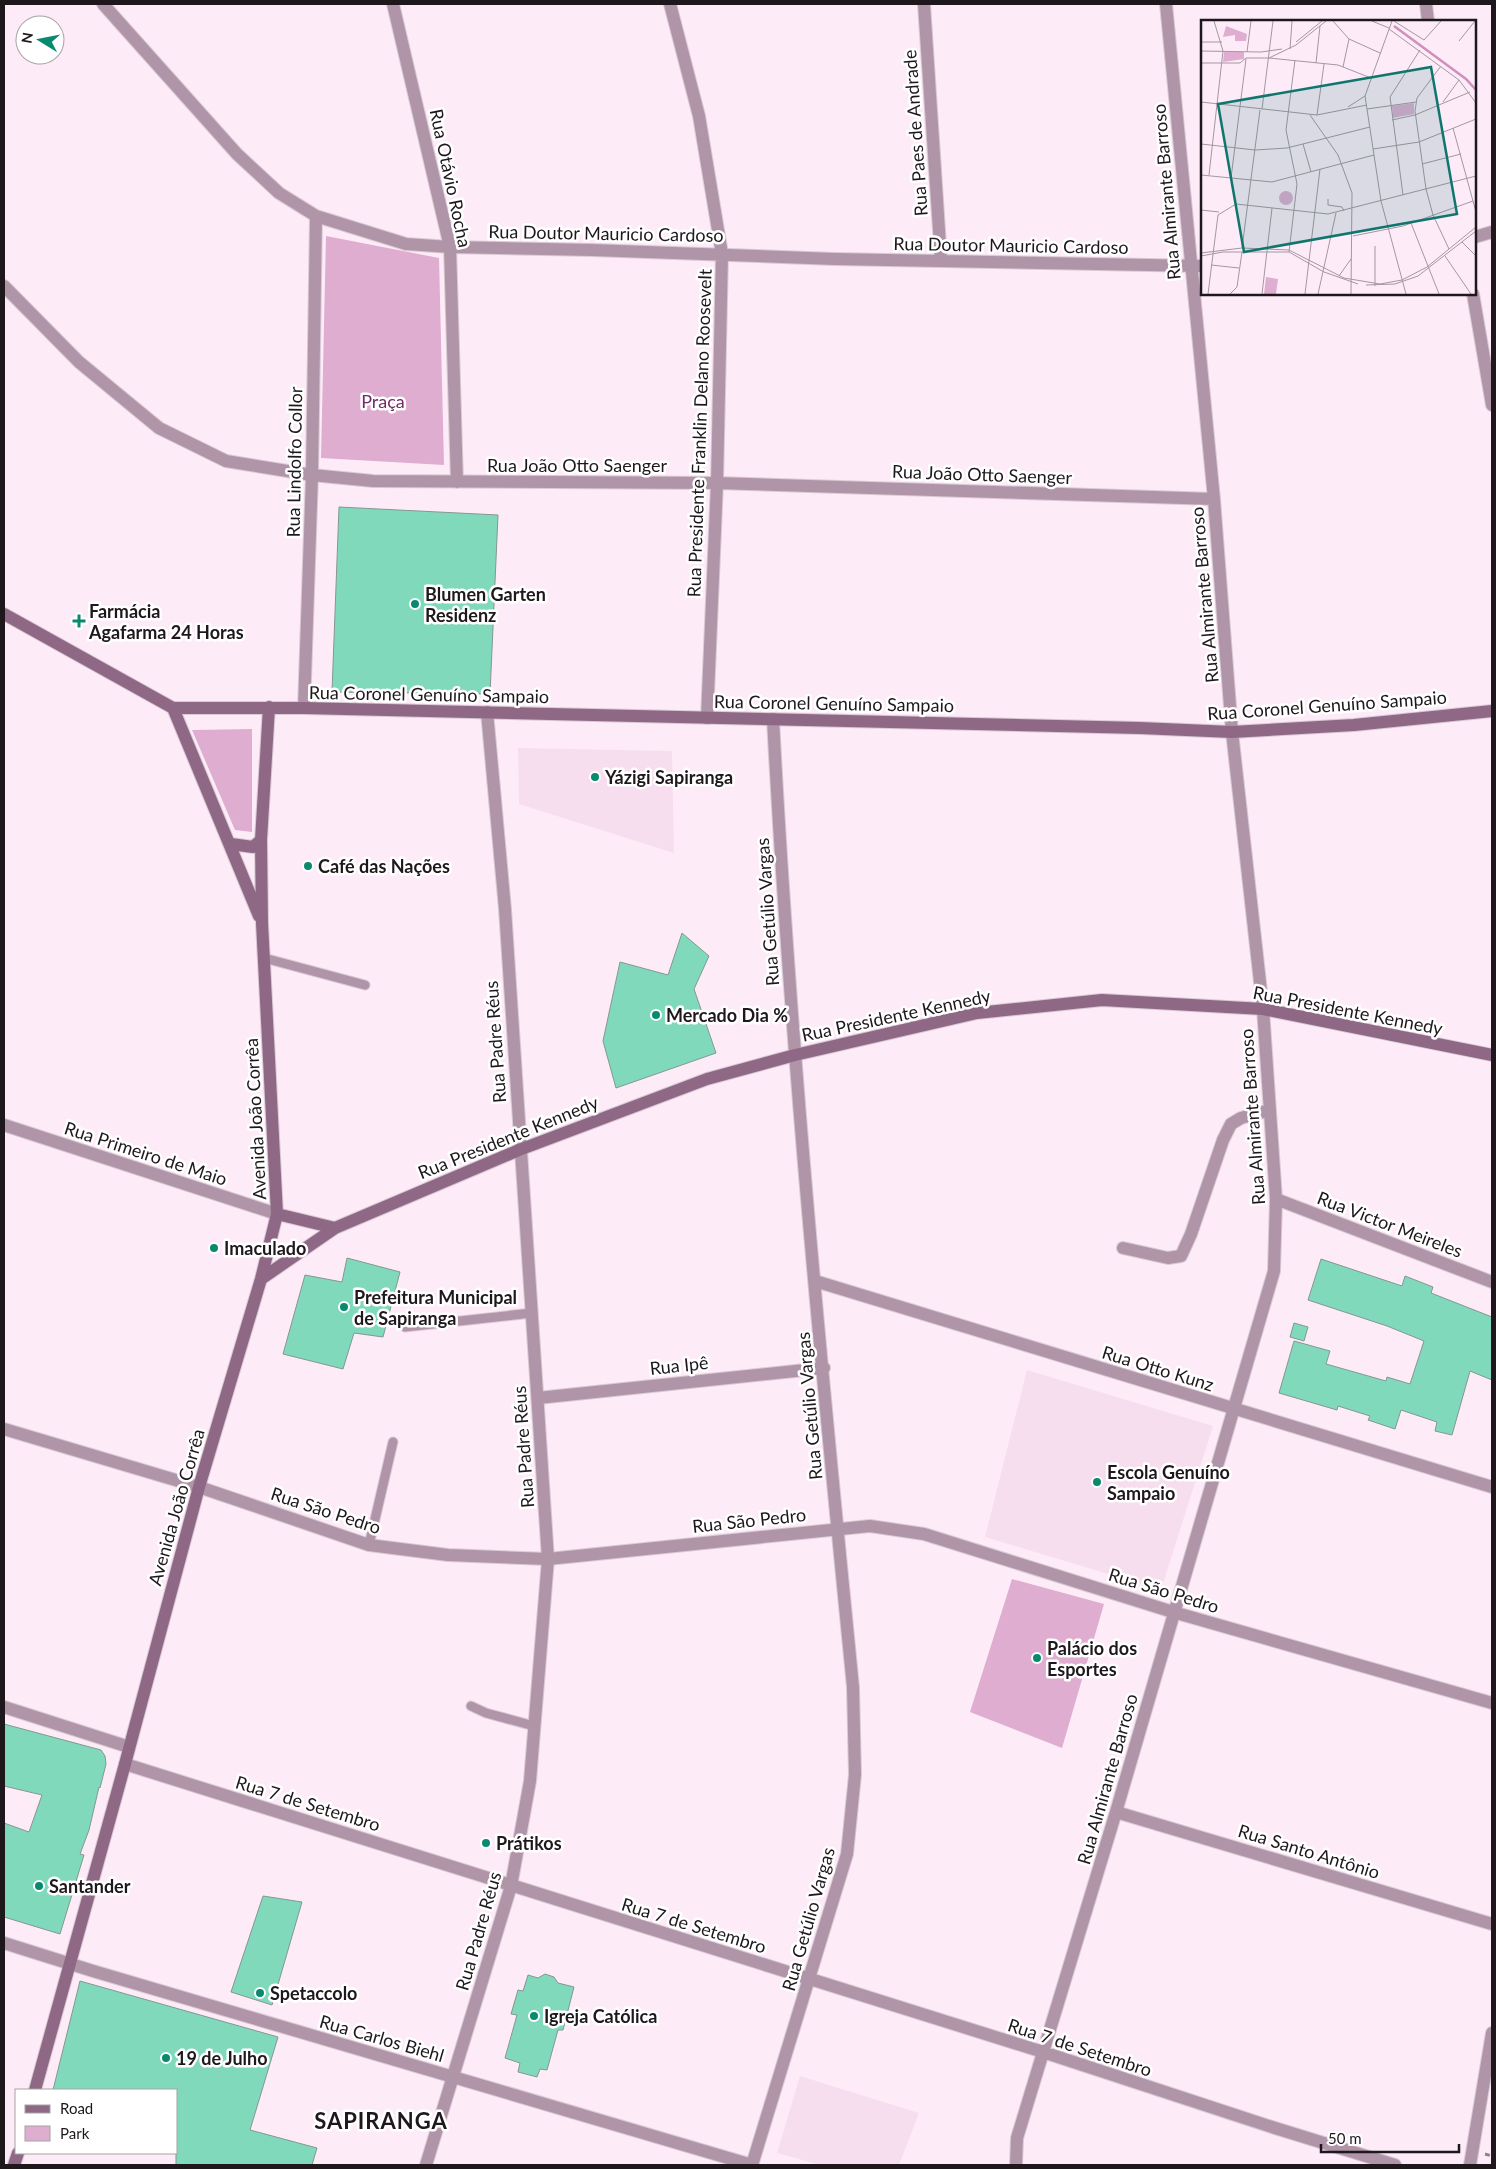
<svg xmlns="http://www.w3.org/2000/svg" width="1496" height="2169" viewBox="0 0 1496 2169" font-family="Lato,sans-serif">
  <rect width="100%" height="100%" fill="#fdecf8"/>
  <path fill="#f6deef" d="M518,748L672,751L674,853L519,804Z
    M1027,1370L1213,1426L1161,1590L985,1537Z
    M800,2076L919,2113L899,2165H820L777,2153Z"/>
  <path fill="#deadd0" d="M326,236L439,258L444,465L321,458Z
    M252,729V832L235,830L192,730Z
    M1012,1579L1104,1604L1062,1748L970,1712Z"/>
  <path fill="#81d9bc" stroke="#849790" d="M339,507L498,515L490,694L332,692Z
    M682,933L709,956L694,989L716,1053L616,1088L603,1041L620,962L668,975Z
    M347,1258L400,1272L383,1337L354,1333L343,1369L283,1354L305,1275L342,1282Z
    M1321,1259L1402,1286L1405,1276L1433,1287L1431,1293L1492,1317V1380L1470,1371L1452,1435L1435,1431L1437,1422L1401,1410L1395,1429L1368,1420L1370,1416L1338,1406L1337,1410L1279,1393L1294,1341L1330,1351L1326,1364L1386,1381L1387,1377L1410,1384L1424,1341L1387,1326L1308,1300Z
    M1294,1323L1308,1327L1304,1341L1290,1337Z
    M4,1724L101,1750L105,1756L106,1764L100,1788L99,1787L89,1830L80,1854L84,1855L60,1934L4,1917V1823L29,1832L42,1795L4,1786Z
    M263,1896L302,1902L272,2005L231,1992Z
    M545,1974L554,1977L558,1983L574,1987L563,2030H558L547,2070L540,2069L537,2077L518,2072L520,2063L505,2058L517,2015L511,2014L518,1990L523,1991L528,1975L538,1978Z
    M80,1981L278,2037L250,2130L317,2148L312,2165H176V2090H53Z"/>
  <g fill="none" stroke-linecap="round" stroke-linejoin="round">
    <defs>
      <path id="service" d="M264,958L365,985
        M405,1327L532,1313
        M369,1545L393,1442
        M471,1706L486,1713L534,1726"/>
      <path id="minor" d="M103,4L237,154L279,193L316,216L406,244L450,247L592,250L835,259L1202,266
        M393,4L450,247L457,482
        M670,4L699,116L722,254L717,483L707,718
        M924,4L941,260
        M1426,4L1428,21
        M1475,237L1492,232
        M4,286L79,362L159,428L226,461L312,475L373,481L717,483L1214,499
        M1473,294L1492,405
        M304,708L312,475L316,216
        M4,1125L277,1214
        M1276,1199L1492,1282
        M1123,1248L1168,1258L1181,1256L1191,1234L1223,1140L1231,1124L1241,1118L1270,1110
        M815,1281L1492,1487
        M538,1398L824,1368
        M4,1429L199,1487L369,1545L448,1555L548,1559L870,1526L924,1534L1173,1612L1492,1703
        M4,1707L129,1747
        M125,1764L1043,2052L1275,2128L1395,2165
        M1116,1812L1492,1924
        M4,1943L93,1971L752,2165
        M752,2165L847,1854L855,1775L853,1687C821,1365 790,1043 773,719
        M1016,2165L1017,2138L1116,1812L1274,1271L1276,1199L1263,1009L1232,732L1214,499L1166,4
        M1470,2165L1492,2033"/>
      <path id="tertiary" d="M426,2165L511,1886L530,1781L548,1559L505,909L487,712"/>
      <path id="secondary" d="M4,614L173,708L259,916
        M173,708H304L1140,728L1232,732L1354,725L1492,711
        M231,844L253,847L261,840
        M277,1214L335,1228
        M261,1279L335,1228L519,1150L707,1079L795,1055L977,1013L1102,1000L1263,1009L1492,1055
        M35,2090L125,1764L199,1487L261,1279L277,1214L262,923L261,840L269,707
        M14,2165L18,2153"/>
    </defs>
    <use href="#service" stroke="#d9cad5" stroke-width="11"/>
    <use href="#minor" stroke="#d9cad5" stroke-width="14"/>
    <use href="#tertiary" stroke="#d9cad5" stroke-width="14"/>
    <use href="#secondary" stroke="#d9cad5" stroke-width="14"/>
    <path stroke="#8e828a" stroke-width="3" stroke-dasharray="5 2.5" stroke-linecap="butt" d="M1485,2154L1492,2156"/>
    <use href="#service" stroke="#b095a8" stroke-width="9"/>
    <use href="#minor" stroke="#b095a8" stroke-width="12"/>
    <use href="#tertiary" stroke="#b095a8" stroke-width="12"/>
    <use href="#secondary" stroke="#8f6885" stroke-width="12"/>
  </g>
  <g fill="#09896d" stroke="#fff" stroke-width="2">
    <circle cx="415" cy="604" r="5"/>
    <path d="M76.5 613.5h5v5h5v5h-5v5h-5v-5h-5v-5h5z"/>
    <circle cx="595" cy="777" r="5"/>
    <circle cx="308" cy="866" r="5"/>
    <circle cx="656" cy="1015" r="5"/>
    <circle cx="214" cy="1248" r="5"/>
    <circle cx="344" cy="1307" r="5"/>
    <circle cx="1097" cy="1482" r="5"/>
    <circle cx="1037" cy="1658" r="5"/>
    <circle cx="486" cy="1843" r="5"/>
    <circle cx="39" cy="1886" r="5"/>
    <circle cx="260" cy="1993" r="5"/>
    <circle cx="534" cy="2016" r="5"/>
    <circle cx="166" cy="2058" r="5"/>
  </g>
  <g text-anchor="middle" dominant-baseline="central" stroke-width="5" stroke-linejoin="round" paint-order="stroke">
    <g font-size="18" fill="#1e181c" stroke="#fff">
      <text transform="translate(915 133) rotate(-94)">Rua Paes de Andrade</text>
      <text transform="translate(451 178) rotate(78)">Rua Otávio Rocha</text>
      <text transform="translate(1166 192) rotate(-95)">Rua Almirante Barroso</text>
      <text transform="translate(606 233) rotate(1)">Rua Doutor Mauricio Cardoso</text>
      <text transform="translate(1011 245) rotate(1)">Rua Doutor Mauricio Cardoso</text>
      <text transform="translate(699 433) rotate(-88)">Rua Presidente Franklin Delano Roosevelt</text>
      <text transform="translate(294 462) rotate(-89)">Rua Lindolfo Collor</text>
      <text x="577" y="465">Rua João Otto Saenger</text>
      <text transform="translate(982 474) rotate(2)">Rua João Otto Saenger</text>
      <text transform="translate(1204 595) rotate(-95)">Rua Almirante Barroso</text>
      <text transform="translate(429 694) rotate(1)">Rua Coronel Genuíno Sampaio</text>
      <text transform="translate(834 703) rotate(1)">Rua Coronel Genuíno Sampaio</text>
      <text transform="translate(1327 705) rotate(-4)">Rua Coronel Genuíno Sampaio</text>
      <text transform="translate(767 912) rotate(-94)">Rua Getúlio Vargas</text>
      <text transform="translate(1348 1010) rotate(11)">Rua Presidente Kennedy</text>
      <text transform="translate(896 1015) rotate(-12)">Rua Presidente Kennedy</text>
      <text transform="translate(495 1042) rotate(-94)">Rua Padre Réus</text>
      <text transform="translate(1252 1117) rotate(-94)">Rua Almirante Barroso</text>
      <text transform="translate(255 1119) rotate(-93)">Avenida João Corrêa</text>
      <text transform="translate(508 1137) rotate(-22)">Rua Presidente Kennedy</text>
      <text transform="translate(146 1153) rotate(18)">Rua Primeiro de Maio</text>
      <text transform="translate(1390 1224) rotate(21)">Rua Victor Meireles</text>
      <text transform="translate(679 1365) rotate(-6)">Rua Ipê</text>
      <text transform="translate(1158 1368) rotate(17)">Rua Otto Kunz</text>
      <text transform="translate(809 1406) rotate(-95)">Rua Getúlio Vargas</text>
      <text transform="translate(523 1447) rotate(-94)">Rua Padre Réus</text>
      <text transform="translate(176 1507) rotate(-74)">Avenida João Corrêa</text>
      <text transform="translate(326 1510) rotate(18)">Rua São Pedro</text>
      <text transform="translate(749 1520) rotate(-6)">Rua São Pedro</text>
      <text transform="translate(1164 1590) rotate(17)">Rua São Pedro</text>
      <text transform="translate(1107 1779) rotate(-74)">Rua Almirante Barroso</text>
      <text transform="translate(308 1803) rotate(17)">Rua 7 de Setembro</text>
      <text transform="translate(1309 1851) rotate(17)">Rua Santo Antônio</text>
      <text transform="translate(808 1919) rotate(-74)">Rua Getúlio Vargas</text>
      <text transform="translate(694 1925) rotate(17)">Rua 7 de Setembro</text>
      <text transform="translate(478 1931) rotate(-74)">Rua Padre Réus</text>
      <text transform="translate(382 2038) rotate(16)">Rua Carlos Biehl</text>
      <text transform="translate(1080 2047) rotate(18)">Rua 7 de Setembro</text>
    </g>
    <g font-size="18" fill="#732b64" stroke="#fff">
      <text x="383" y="401">Praça</text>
    </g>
    <g font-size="18" font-weight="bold" fill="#1e181c" stroke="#fff" text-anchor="start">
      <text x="425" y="594">Blumen Garten<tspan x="425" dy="21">Residenz</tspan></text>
      <text x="89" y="611">Farmácia<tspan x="89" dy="21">Agafarma 24 Horas</tspan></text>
      <text x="605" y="777">Yázigi Sapiranga</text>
      <text x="318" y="866">Café das Nações</text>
      <text x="666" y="1015">Mercado Dia %</text>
      <text x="224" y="1248">Imaculado</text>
      <text x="354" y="1297">Prefeitura Municipal<tspan x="354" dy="21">de Sapiranga</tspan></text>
      <text x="1107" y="1472">Escola Genuíno<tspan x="1107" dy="21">Sampaio</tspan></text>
      <text x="1047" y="1648">Palácio dos<tspan x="1047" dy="21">Esportes</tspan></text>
      <text x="496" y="1843">Prátikos</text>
      <text x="49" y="1886">Santander</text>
      <text x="270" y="1993">Spetaccolo</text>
      <text x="544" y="2016">Igreja Católica</text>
      <text x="176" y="2058">19 de Julho</text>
    </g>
    <g font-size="22" font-weight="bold" letter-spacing="1" fill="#1e181c" stroke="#fff">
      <text x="381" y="2120">SAPIRANGA</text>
    </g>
  </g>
  <g transform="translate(1201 20)">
    <rect width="275" height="275" fill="#fdecf8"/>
    <path d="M25,6L46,14L45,21H34V15L22,17ZM23,32H43V39L22,42ZM213,83V94L192,98L191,86ZM78 178a7 7 0 1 1 14 0a7 7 0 1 1-14 0ZM65,257L77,259L75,274H63Z" fill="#deadd0"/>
    <path fill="none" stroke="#ce91be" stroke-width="2.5" d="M193,6L265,59L275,70"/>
    <path fill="none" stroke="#a497a0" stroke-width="1" d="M132,1L148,19L179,33M171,1L188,8M193,1L223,20L240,1M188,9L258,60L275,83M258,21L274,1M0,22H21M95,22L121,1M89,29L91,1M0,31L60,32L81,29M46,32L50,1M68,38L137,45L170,58M0,43H39L45,38H68L95,25L125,1M115,43L119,6M240,46L216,78L214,91L225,169L232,195L248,229M142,47L148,19M164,76L180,181L205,274M0,82L116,95L166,85M242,82L258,60M147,87L164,76L191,1M61,89L72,1M166,89L215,82M109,95L137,135L151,173L150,274M116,95L123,44M191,100L214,95L269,72M252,108L275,192M0,124L54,130L86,128L169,107M102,124L110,152M172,129L218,122L275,99M221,144L260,134M0,155L71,162L173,135M8,155L22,31L13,1M30,158L45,39M202,175L189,77L219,30M127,179V185L141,187L143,191M0,190L18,192M210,203L238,274M152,216L202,206L272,181M261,222L275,236M41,228L59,90M88,232L96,164L85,110L94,40M0,233L41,228L88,230L143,258L179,264L201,260L226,247L275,207M0,236L22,232H88L123,252L157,264M244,236L270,274M10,245L38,248M138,256L150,239M165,265L194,264L217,256L275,211M174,266V226M7,274L17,195L35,184L127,194L275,156M29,274L36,267L41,232M61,274L71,188M104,274L119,149M117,274L135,193"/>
    <path fill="#0f766e" fill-opacity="0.15" stroke="#0f766e" stroke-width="2.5" d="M230,47L256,194L43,232L17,84Z"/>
    <rect width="275" height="275" fill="none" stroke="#1e181c" stroke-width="2.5"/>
  </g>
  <rect width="1496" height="2169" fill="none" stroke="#1e181c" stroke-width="10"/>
  <rect x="15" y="2089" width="162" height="65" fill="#ffffff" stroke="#a5a3a4"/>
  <rect x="25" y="2105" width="25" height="8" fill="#8f6885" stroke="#a5a3a4"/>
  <text x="60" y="2114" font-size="15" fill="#1e181c">Road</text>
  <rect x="25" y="2126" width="25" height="15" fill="#deadd0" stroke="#a5a3a4"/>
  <text x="60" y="2139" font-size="15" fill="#1e181c">Park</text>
  <g transform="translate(40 40) rotate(280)"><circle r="24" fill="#ffffff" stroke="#a5a3a4"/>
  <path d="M0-4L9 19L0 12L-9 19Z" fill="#09896d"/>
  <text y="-8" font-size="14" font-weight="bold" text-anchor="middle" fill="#1e181c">N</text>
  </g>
  <path d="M1321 2144v8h138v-8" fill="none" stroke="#1e181c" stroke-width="2.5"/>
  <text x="1328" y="2144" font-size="15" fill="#1e181c" stroke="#ffffff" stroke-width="4" paint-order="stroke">50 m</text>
</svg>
